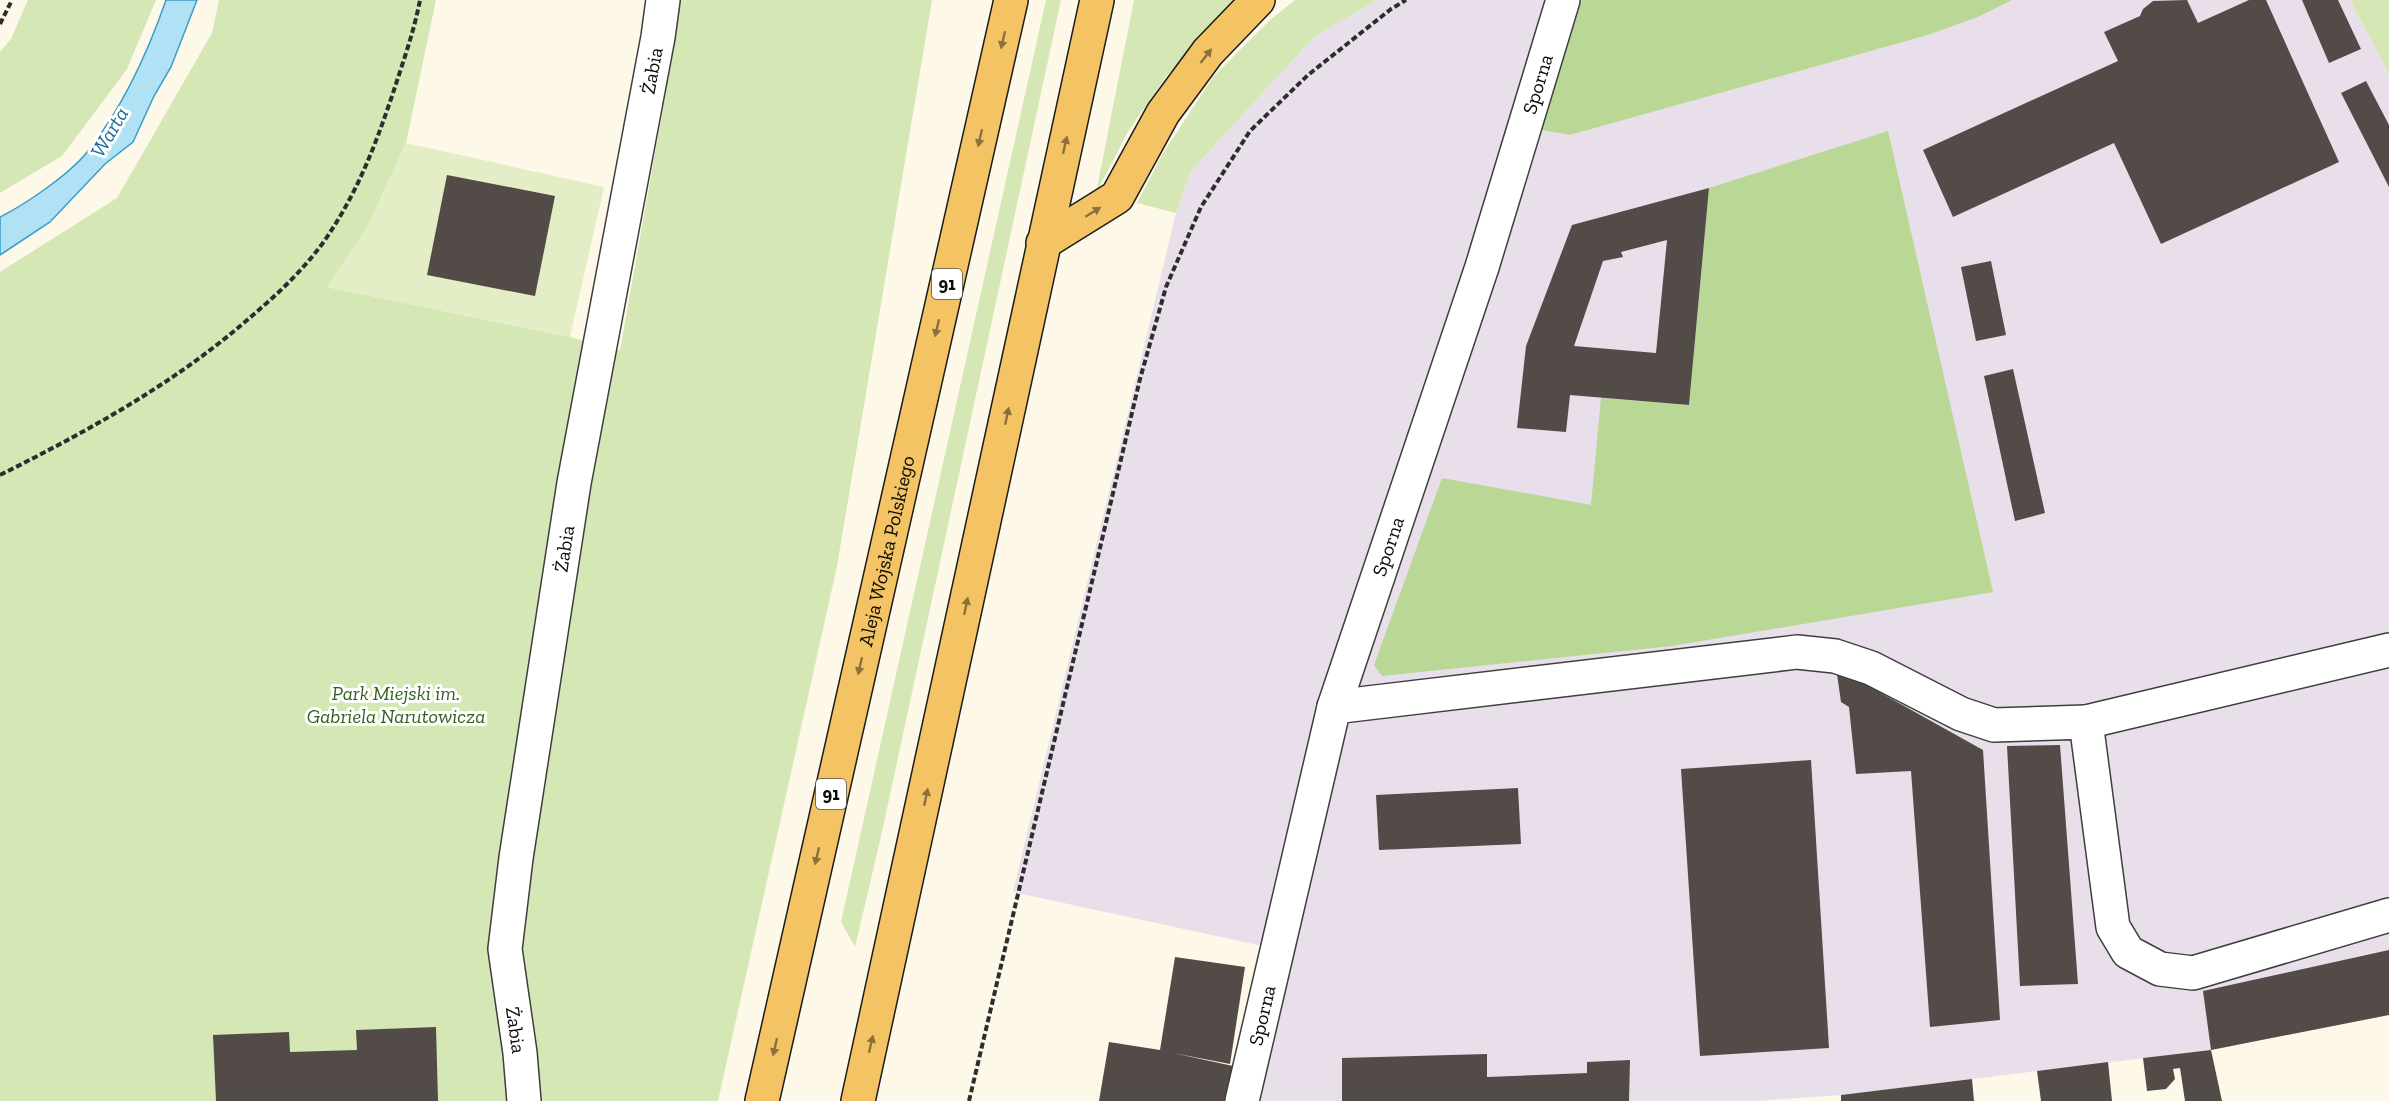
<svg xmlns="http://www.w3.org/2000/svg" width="2389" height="1101" viewBox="0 0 2389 1101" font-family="'Zilla Slab',serif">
  <rect width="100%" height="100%" fill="#fef8e9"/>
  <path fill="#e8dfea" d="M1377,0H1582L1541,130L1570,135L1928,35L1978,17L2012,0H2350L2389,74V1015L2211,1050L1841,1095L1756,1101H1239L1277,949L1013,892L1176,213L1191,171L1314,37Z"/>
  <path fill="#d4e7b5" d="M28,0H156L127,69L62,156L0,193V52L11,39Z
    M219,0H436L406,143L366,230L327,287L570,337L620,350L675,41L680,0H932L837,566L718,1101H0V272L117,198L212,33Z
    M1046,0H1061L882,832L855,947L841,922Z
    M1134,0H1236L1165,78L1129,130L1096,193Z
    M1295,0H1377L1314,37L1191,171L1176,213L1137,203L1162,155L1213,77L1270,20Z
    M2350,0H2389V74Z"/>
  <path fill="#b9d795" d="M1582,0H2012L1978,17L1928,35L1570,135L1541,130Z
    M1888,131L1993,592L1672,646L1382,676L1374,665L1442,478L1591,505L1601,398L1689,405L1709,188Z"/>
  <path fill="#e4eec6" d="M406,143L604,187L570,337L327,287L366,230Z"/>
  <path fill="#b0e1f4" stroke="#399dc9" stroke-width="1.5" d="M166,0H197L171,67L154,96L133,142L105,164L50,222L0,255V217C26,204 70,174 88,151C122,108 148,52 166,0Z"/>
  <path fill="#534b48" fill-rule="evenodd" d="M2187,0L2198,23L2249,0H2266L2339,162L2161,244L2114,143L1953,217L1923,150L2118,61L2104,32L2140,16L2143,9L2153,1Z
    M2302,0H2338L2361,49L2329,63Z
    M2366,81L2389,125V187L2341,93Z
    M447,175L555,196L535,296L427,275Z
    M1709,188L1689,405L1570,395L1566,432L1517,428L1526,346L1572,225ZM1667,240L1656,353L1574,346L1603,261L1623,257L1621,252Z
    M1991,261L2006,335L1976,341L1961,267Z
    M2013,369L2045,513L2015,521L1984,376Z
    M1845,673L1983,750L2000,1020L1930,1027L1911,771L1856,774L1849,707L1841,702L1837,674Z
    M2060,745L2078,984L2020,986L2007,746Z
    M1811,760L1829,1048L1700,1056L1681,769Z
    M1518,788L1521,844L1379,850L1376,795Z
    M2389,950V1015L2211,1050L2203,991Z
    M1175,957L1245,967L1230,1064L1173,1053L1233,1066L1227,1101H1099L1109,1042L1160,1050Z
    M436,1027L438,1101H216L213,1035L289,1032L290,1052L357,1050L356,1030Z
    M2211,1050L2222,1101H2185L2180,1068L2173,1069L2175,1079L2166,1089L2147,1091L2143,1058Z
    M1487,1054V1077L1587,1073V1062L1630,1060L1629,1101H1342V1058Z
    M2108,1062L2112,1101H2041L2037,1071Z
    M1972,1079L1974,1101H1841V1095Z"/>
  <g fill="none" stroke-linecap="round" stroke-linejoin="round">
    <defs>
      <g id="minor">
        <path d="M1334,707L1797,652L1835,656L1871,668L1961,714L1994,725L2086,722L2113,927L2128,952L2160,969L2193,973L2389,915"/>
        <path d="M2086,722L2389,650"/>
        <path id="s1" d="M524,1101L520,1053L505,949L516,858L574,483L658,37L663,0"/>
        <path id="s2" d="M1242,1101L1334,707L1482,267L1563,0"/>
      </g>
      <g id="major">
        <path d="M1043,243L1117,197L1163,113L1208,52L1258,0"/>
        <path id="s3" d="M762,1101L1011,0"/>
        <path d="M858,1101C941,735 1016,367 1097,0"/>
      </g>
    </defs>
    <use href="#minor" stroke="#3e3e3e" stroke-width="36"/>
    <use href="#major" stroke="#1c1c1c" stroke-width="36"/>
    <path stroke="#2d2d2d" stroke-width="4" stroke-dasharray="6 3" stroke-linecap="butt" d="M0,24L12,0
      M0,475C90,430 177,382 253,315C279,293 305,268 325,240C357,193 374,149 392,96C402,65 414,32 420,0
      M969,1101L1140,379L1166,287L1201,207L1250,131L1308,75L1391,9L1406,0"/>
    <use href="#minor" stroke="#fff" stroke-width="33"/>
    <use href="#major" stroke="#f4c363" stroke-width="33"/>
  </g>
  <defs><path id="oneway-solid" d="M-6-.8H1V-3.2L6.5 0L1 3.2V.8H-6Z" transform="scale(1.5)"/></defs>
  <g fill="#8b703b">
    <use href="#oneway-solid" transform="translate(1003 40) rotate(103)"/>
    <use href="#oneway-solid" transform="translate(1206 56) rotate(-52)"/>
    <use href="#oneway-solid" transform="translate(980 138) rotate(103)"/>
    <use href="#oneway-solid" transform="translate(1065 145) rotate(-77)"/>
    <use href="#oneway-solid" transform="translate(1093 212) rotate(-32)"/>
    <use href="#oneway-solid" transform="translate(937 328) rotate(103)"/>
    <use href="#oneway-solid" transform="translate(1007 416) rotate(-78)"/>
    <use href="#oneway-solid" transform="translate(966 606) rotate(-78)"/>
    <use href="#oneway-solid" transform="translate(860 666) rotate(103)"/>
    <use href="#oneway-solid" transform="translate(926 797) rotate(-78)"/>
    <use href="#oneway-solid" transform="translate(817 856) rotate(103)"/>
    <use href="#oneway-solid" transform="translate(871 1044) rotate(-77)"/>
    <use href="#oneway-solid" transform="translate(775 1047) rotate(103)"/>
  </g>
  <g text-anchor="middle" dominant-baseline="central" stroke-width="6" stroke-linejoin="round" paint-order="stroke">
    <g fill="#fff" stroke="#545454" stroke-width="1.5">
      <rect x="932" y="269" width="30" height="30" rx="4.5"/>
      <rect x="816" y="779" width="30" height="30" rx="4.5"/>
    </g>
    <g font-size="18" font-weight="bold" fill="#0b0b0b">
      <text x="947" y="284">91</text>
      <text x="831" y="794">91</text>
    </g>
    <g font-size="20" fill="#0b0b0b" stroke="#fff">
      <text stroke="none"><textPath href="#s1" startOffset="1044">Żabia</textPath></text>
      <text stroke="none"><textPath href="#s2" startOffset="1060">Sporna</textPath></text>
      <text stroke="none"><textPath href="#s2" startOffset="574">Sporna</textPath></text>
      <text stroke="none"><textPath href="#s1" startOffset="558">Żabia</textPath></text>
      <text stroke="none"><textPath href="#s3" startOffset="564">Aleja Wojska Polskiego</textPath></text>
      <text stroke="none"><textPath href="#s2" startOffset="88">Sporna</textPath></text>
      <text transform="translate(516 1030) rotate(82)">Żabia</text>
    </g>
    <g font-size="20" font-style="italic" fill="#32601e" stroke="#fff">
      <text x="396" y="693">Park Miejski im.<tspan x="396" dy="23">Gabriela Narutowicza</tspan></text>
    </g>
    <g font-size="21" font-style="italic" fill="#196d98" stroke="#fff">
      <text transform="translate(109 132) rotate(-60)">Warta</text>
    </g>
  </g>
</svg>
